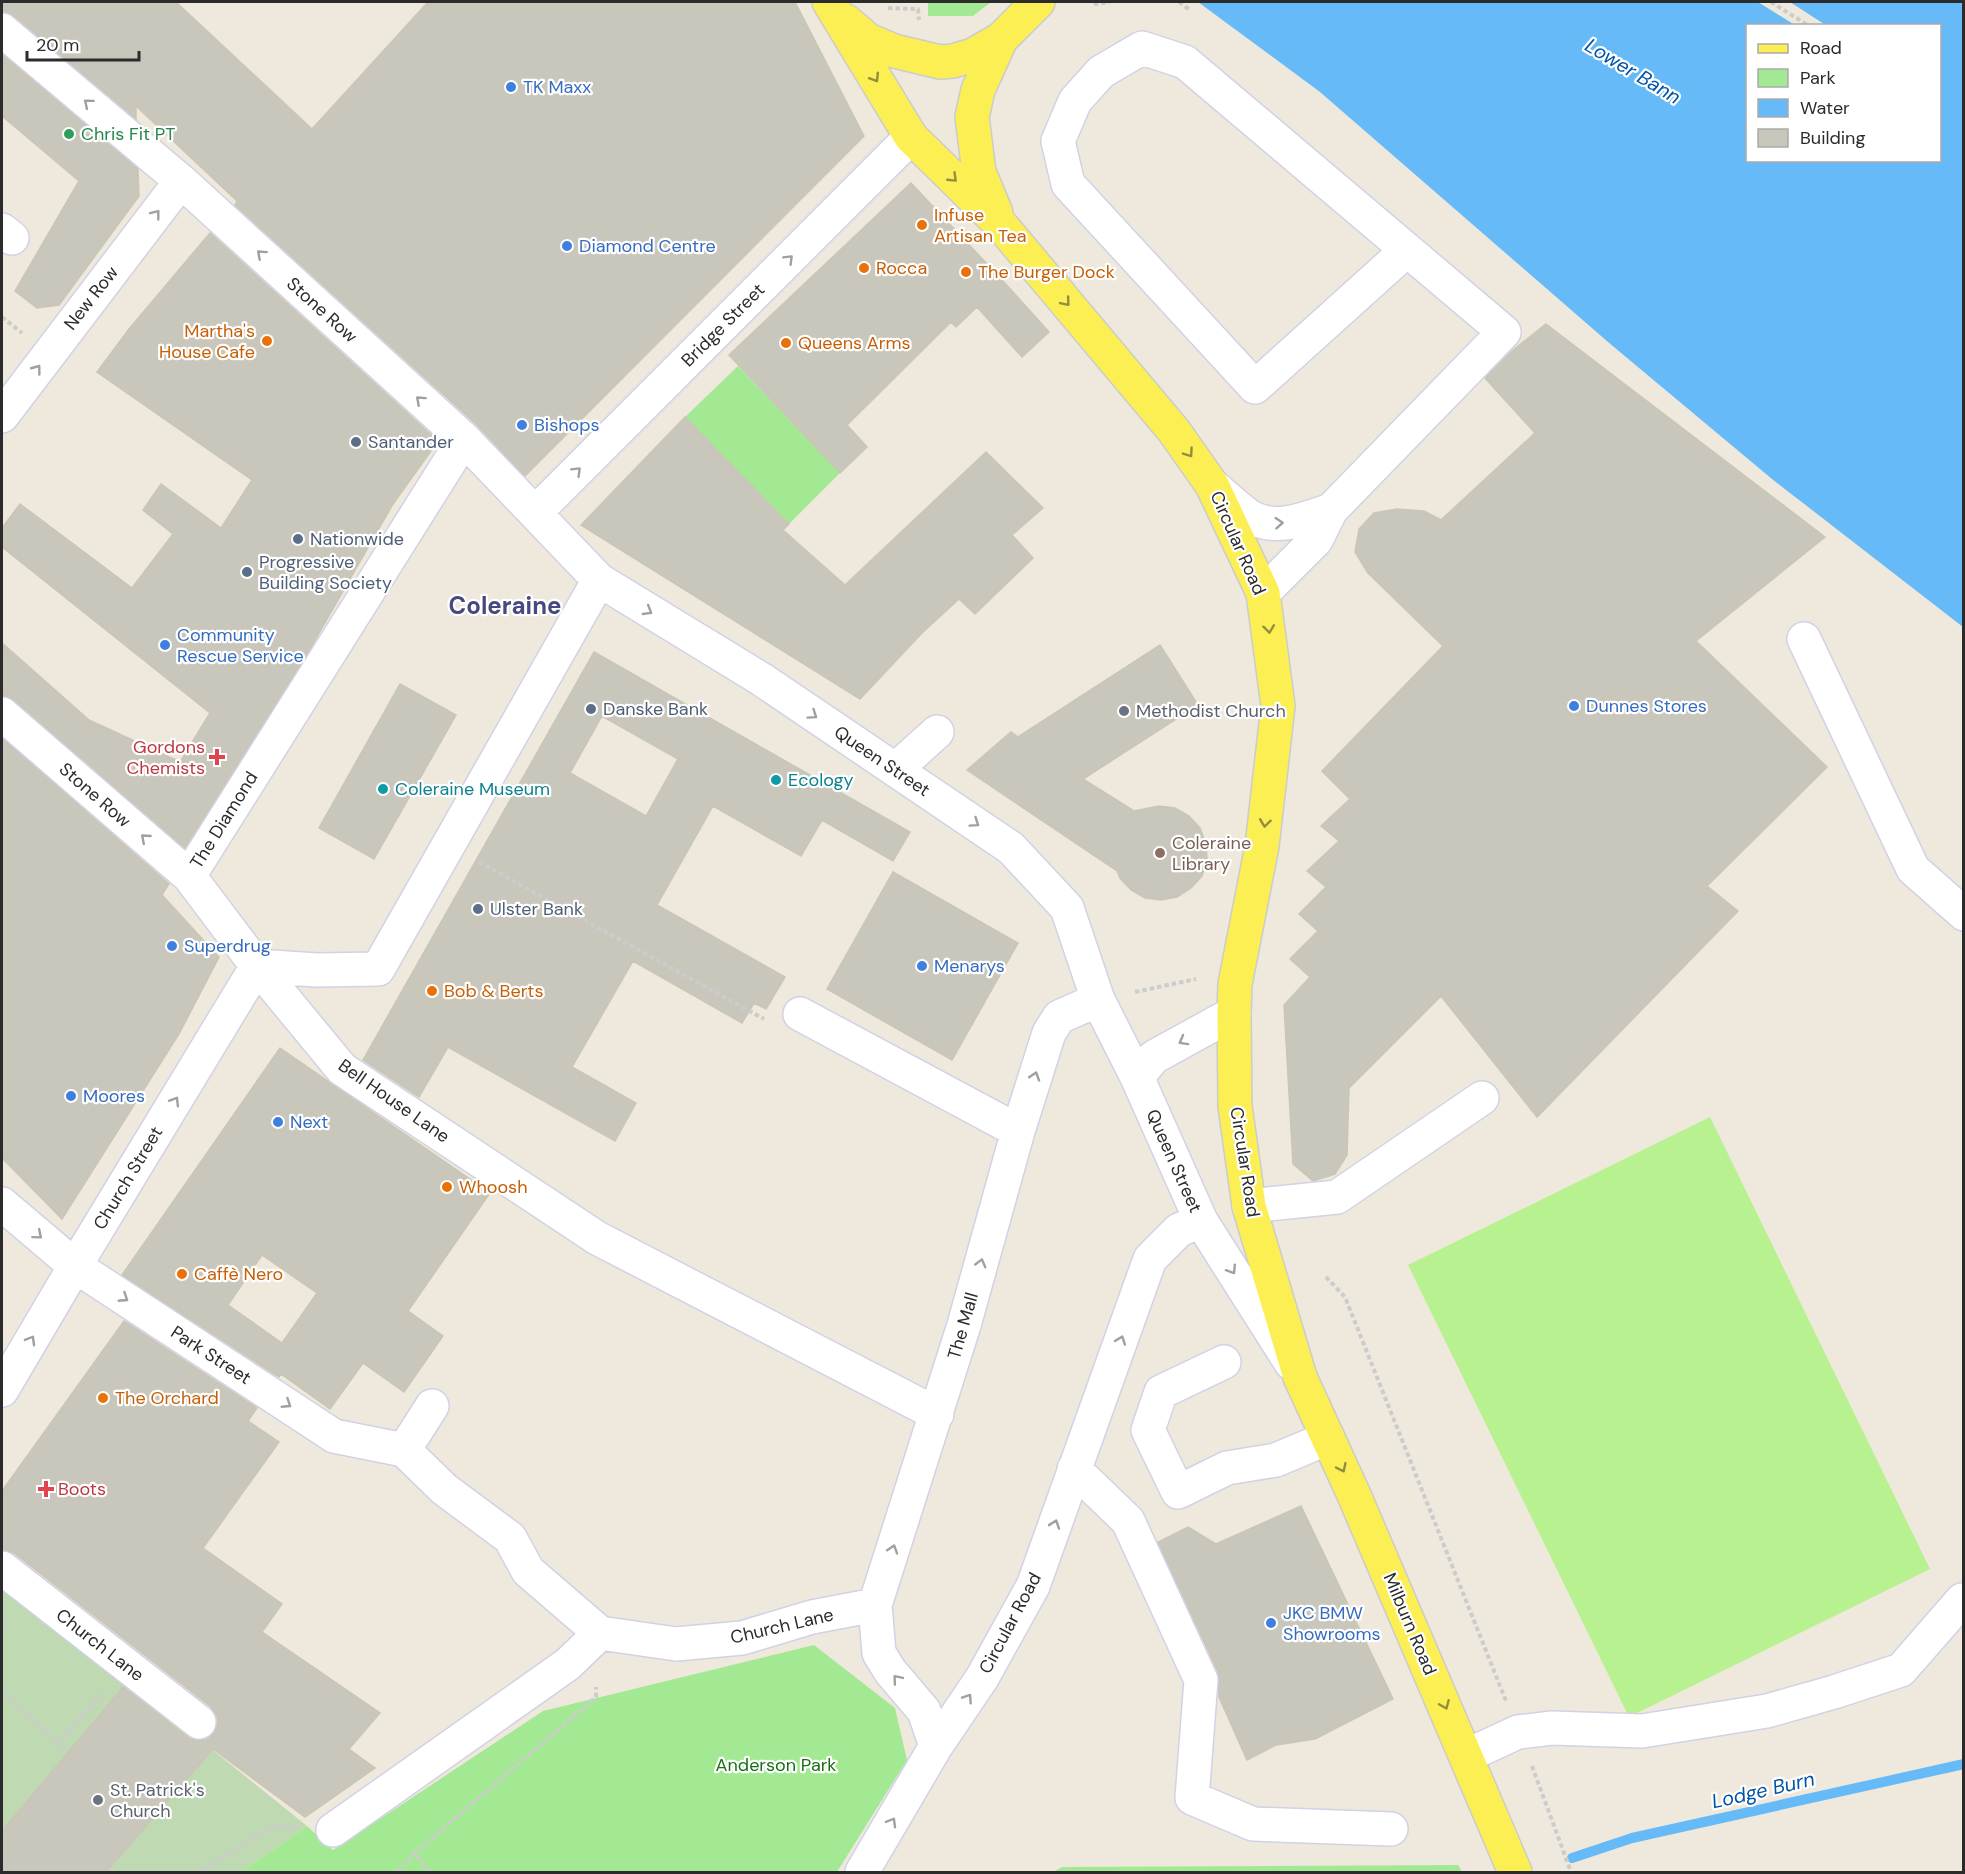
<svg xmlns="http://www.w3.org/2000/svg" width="1965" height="1874" viewBox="0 0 1965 1874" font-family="'DM Sans',sans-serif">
  <rect width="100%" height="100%" fill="#eee9dc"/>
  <path fill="#a3e994" d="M928,2H991L973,16H928Z
    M738,366L840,473L789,524L685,417Z
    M814,1645L895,1708L907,1760L837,1872H241L307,1826L333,1850L543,1711Z
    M1458,1865L1462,1872H1053L1062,1867Z"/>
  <path fill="#bfd9b2" d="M2,1580L307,1826L241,1872H2Z"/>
  <path fill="#b8f18f" d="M1710,1117L1930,1569L1629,1717L1408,1265Z"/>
  <path fill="#67baf8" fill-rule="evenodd" d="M1198,2H1963V627L1772,479L1608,342L1320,92ZM1748,26H1940V160H1748Z"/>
  <path fill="#eee9dc" d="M1758,2H1790L1824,24L1823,25H1795Z"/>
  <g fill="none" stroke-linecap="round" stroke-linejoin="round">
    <path stroke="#67baf8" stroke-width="10" d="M1572,1858L1632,1838L1964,1764"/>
  </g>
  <path fill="#c9c6bb" stroke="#cac6b5" stroke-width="1.5" fill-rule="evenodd" d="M2,2H176L312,129L428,2H795L864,136L525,476L477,425L235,205L237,201L136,106V119L14,16L2,12Z
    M2,54L138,169L139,196L59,305L37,308L15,291L79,181L2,116Z
    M911,183L1004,282L1049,332L1022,357L977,307L956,327L951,322L847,425L867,447L840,473L729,355Z
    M210,233L438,441L393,504L307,654L185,848L14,700L2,696V643L89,720L180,762L210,713L2,547V528L20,504L132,588L173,534L143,510L161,484L221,528L252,480L97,372L129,329Z
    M1546,324L1825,537L1696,641L1827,767L1707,886L1738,911L1537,1117L1441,996L1349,1088L1347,1155L1335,1174L1313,1181L1293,1164L1284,1005L1310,977L1290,959L1318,931L1299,914L1326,887L1307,871L1339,841L1321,826L1350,799L1322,771L1443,646L1368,573L1355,552L1359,529L1374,513L1397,509L1424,511L1441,520L1535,433L1485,378L1513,350Z
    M685,417L789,524L783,530L845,585L986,452L1043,508L1012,535L1033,558L975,614L959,599L922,633L860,699L581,525Z
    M1160,645L1198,705L1083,779L1134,811L1159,806L1175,808L1189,816L1200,828L1206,844L1207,860L1202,876L1191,888L1177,897L1161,900L1145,898L1131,890L1120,878L1117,871L967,770L1011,732L1018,737Z
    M594,652L910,832L893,861L822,820L801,856L713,806L657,905L785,977L766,1009L754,1003L742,1023L633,961L572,1067L636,1103L615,1141L448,1047L419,1097L363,1060ZM602,716L678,759L646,816L570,773Z
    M400,684L456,715L374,859L319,828Z
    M2,738L169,884L162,895L219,957L179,1034L62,1219L2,1158Z
    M893,872L1018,943L952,1060L827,989Z
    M280,1048L490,1193L408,1311L443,1336L404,1392L363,1363L330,1409L281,1374L279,1377L122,1275ZM262,1255L317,1293L282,1343L228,1305Z
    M124,1321L257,1408L248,1421L279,1442L203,1548L282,1604L262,1632L380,1713L349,1749L375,1768L305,1817L213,1749L106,1872H2V1831L123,1687L187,1737L196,1740L207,1739L213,1734L217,1725V1716L211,1707L14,1553L2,1550V1491Z
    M1301,1506L1393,1699L1315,1739L1276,1745L1247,1760L1219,1697L1218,1672L1158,1542L1188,1527L1216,1544Z"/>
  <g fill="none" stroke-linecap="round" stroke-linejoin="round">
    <defs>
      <path id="minor" d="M2,30L181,181L464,439
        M2,230L12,238
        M2,416L181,181
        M464,439L599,580L378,969L317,970L257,966L189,876Z
        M1212,485C1224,495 1236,507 1249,516C1274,532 1305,519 1331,510
        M535,513L911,137
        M599,580L761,679L1011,848L1067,908L1098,1000
        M1263,593L1316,540L1331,510L1504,332L1185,62L1142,48L1101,72L1075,101L1058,141L1068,184L1255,387L1407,250
        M1804,639L1913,869L1964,914
        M2,714L189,876
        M895,770L937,732
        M800,1014L1018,1131
        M1137,1077L1154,1057L1234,1013
        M2,1204L75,1266L334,1436L404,1450L444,1489L510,1538L528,1571L600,1633L676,1644L742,1638L812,1617L875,1605
        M1249,1206L1337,1197L1482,1098
        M1224,1362L1161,1392L1148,1430L1178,1492L1227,1468L1276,1460L1328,1438
        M2,1390L75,1266L257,966L342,1069L597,1238L937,1414
        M404,1450L432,1406
        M1074,1469L1128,1521L1201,1680L1192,1798L1253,1824L1391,1829
        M2,1568L199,1722
        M936,1746L924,1711L890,1671L879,1653L875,1605L964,1325L1018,1131L1049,1033L1059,1017L1098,1000L1137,1077L1201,1221L1291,1363
        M1466,1756L1518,1732L1552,1728L1642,1731L1767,1711L1834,1692L1901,1670L1962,1600
        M333,1830L568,1664L600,1633
        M862,1872L936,1746L982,1678L1033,1586L1150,1259L1179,1230L1201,1221"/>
      <path id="major" d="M829,2L911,137L1001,225L1174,431L1212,485L1263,593L1278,706L1262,846L1235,984L1234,1013L1235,1106L1249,1206L1300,1377L1354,1495L1515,1872
        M846,21L868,40L894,51L940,62L953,61L973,55L1001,39L1038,2
        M996,213L979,172L972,117L978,90L1001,39"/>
    </defs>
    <use href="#minor" stroke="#d1d2e5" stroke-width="36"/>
    <use href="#major" stroke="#ccc" stroke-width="36"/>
    <path stroke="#ccc" stroke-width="4" stroke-dasharray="4.5 3" stroke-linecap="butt" d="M1095,2L1096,4L1110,2
      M1179,2L1190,10
      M1771,2L1809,26
      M888,8L918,9L919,20
      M2,317L22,333
      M479,862L764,1019
      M1135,992L1196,979
      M1326,1277L1345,1297L1506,1701
      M2,1623L10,1620
      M2,1691L68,1752
      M58,1742L104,1692
      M1532,1766L1571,1872
      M200,1872L273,1826L300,1828
      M398,1872L415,1853
      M429,1872L415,1853L596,1697V1687"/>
    <use href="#minor" stroke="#fff" stroke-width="33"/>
    <use href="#major" stroke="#fbef54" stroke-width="33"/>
  </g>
  <defs><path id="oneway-chevron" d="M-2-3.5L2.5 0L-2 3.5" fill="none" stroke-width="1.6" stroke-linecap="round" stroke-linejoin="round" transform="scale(1.5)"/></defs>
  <g stroke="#938d40">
    <use href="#oneway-chevron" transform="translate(875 78) rotate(58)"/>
    <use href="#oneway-chevron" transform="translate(953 178) rotate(44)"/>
    <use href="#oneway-chevron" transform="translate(1066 302) rotate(50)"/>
    <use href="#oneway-chevron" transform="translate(1189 453) rotate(55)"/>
    <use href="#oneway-chevron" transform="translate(1269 629) rotate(83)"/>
    <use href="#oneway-chevron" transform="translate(1265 823) rotate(97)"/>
    <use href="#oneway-chevron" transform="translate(1342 1468) rotate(65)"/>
    <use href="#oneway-chevron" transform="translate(1445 1705) rotate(67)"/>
  </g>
  <g stroke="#a0a0a0">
    <use href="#oneway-chevron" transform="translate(88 103) rotate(-140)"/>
    <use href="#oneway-chevron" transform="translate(156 214) rotate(-52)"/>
    <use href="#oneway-chevron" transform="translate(261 254) rotate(-138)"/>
    <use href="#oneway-chevron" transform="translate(789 259) rotate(-45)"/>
    <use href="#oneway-chevron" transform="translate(37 369) rotate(-53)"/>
    <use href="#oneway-chevron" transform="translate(420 400) rotate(-138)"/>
    <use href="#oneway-chevron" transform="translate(577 471) rotate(-45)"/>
    <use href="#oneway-chevron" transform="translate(1279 523) rotate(-4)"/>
    <use href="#oneway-chevron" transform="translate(648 611) rotate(31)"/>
    <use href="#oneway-chevron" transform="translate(813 715) rotate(34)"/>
    <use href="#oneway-chevron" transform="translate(975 823) rotate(34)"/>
    <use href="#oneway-chevron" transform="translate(145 838) rotate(-139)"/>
    <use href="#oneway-chevron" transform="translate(1183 1041) rotate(151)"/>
    <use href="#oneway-chevron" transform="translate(1035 1076) rotate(-72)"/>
    <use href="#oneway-chevron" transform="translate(175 1101) rotate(-59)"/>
    <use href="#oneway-chevron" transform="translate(38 1235) rotate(40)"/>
    <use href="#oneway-chevron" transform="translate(981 1263) rotate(-75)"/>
    <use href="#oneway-chevron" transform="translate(1232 1270) rotate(58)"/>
    <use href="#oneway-chevron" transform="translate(124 1298) rotate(33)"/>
    <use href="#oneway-chevron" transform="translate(31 1340) rotate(-60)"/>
    <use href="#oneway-chevron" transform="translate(1121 1340) rotate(-70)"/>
    <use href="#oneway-chevron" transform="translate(287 1404) rotate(33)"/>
    <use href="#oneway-chevron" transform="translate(1055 1524) rotate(-71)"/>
    <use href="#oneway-chevron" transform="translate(893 1549) rotate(-72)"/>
    <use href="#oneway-chevron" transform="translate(897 1679) rotate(-130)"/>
    <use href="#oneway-chevron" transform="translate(968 1698) rotate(-56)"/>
    <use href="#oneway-chevron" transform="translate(892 1822) rotate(-60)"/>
  </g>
  <g fill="#3f7fe0" stroke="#fff" stroke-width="2">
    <circle cx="511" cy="87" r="6"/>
    <circle cx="567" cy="246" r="6"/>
    <circle cx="522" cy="425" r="6"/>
    <circle cx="165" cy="645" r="6"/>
    <circle cx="1574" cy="706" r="6"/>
    <circle cx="172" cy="946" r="6"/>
    <circle cx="922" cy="966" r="6"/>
    <circle cx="71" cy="1096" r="6"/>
    <circle cx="278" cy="1122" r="6"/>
    <circle cx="1271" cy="1623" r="6"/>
  </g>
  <circle fill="#2e9e5b" stroke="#fff" stroke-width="2" cx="69" cy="134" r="6"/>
  <g fill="#e8710a" stroke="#fff" stroke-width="2">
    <circle cx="922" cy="225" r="6"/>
    <circle cx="864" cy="268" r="6"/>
    <circle cx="966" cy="272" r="6"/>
    <circle cx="267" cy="341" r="6"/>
    <circle cx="786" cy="343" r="6"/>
    <circle cx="432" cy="991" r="6"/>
    <circle cx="447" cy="1187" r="6"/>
    <circle cx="182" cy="1274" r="6"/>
    <circle cx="103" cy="1398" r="6"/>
  </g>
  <g fill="#5c6f8a" stroke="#fff" stroke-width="2">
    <circle cx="356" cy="442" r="6"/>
    <circle cx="298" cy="539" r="6"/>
    <circle cx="247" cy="572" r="6"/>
    <circle cx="591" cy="709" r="6"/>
    <circle cx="478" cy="909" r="6"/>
  </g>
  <g fill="#6b7280" stroke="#fff" stroke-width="2">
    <circle cx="1124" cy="711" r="6"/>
    <circle cx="98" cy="1800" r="6"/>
  </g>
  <g fill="#e0444e" stroke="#fff" stroke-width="2">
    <path d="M214 748h6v6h6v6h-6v6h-6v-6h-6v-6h6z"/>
    <path d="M43 1480h6v6h6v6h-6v6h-6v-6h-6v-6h6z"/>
  </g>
  <g fill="#0f9aa8" stroke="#fff" stroke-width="2">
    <circle cx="776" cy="780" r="6"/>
    <circle cx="383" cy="789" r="6"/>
  </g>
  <circle fill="#8d6e63" stroke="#fff" stroke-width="2" cx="1160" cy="853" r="6"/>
  <g text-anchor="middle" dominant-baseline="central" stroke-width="4.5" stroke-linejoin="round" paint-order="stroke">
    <g font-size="18" fill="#366cbe" stroke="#fff" text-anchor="start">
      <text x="523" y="87">TK Maxx</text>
      <text x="579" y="246">Diamond Centre</text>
      <text x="534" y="425">Bishops</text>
      <text x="177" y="635">Community<tspan x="177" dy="21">Rescue Service</tspan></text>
      <text x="1586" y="706">Dunnes Stores</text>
      <text x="184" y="946">Superdrug</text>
      <text x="934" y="966">Menarys</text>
      <text x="83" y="1096">Moores</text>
      <text x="290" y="1122">Next</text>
      <text x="1283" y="1613">JKC BMW<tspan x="1283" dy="21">Showrooms</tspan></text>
    </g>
    <g font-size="18" fill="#27864d" stroke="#fff" text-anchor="start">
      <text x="81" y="134">Chris Fit PT</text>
    </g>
    <g font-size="18" fill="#c56008" stroke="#fff" text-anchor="start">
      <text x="934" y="215">Infuse<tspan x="934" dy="21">Artisan Tea</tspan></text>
      <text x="876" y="268">Rocca</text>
      <text x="978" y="272">The Burger Dock</text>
      <text x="255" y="331" text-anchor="end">Martha's<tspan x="255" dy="21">House Cafe</tspan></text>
      <text x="798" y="343">Queens Arms</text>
      <text x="444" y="991">Bob &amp; Berts</text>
      <text x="459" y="1187">Whoosh</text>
      <text x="194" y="1274">Caffè Nero</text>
      <text x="115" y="1398">The Orchard</text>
    </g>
    <g font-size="18" fill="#2b2b2b" stroke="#fff">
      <text transform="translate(91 298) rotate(-52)">New Row</text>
      <text transform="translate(322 310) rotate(42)">Stone Row</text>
      <text transform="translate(723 325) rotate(-45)">Bridge Street</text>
      <text transform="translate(1238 543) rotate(66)">Circular Road</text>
      <text transform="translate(882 761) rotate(34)">Queen Street</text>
      <text transform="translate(95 795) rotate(41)">Stone Row</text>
      <text transform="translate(224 820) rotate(-58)">The Diamond</text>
      <text transform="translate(394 1101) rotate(35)">Bell House Lane</text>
      <text transform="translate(1174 1161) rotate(66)">Queen Street</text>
      <text transform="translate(1245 1162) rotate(81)">Circular Road</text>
      <text transform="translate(128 1178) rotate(-59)">Church Street</text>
      <text transform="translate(963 1326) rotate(-74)">The Mall</text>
      <text transform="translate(211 1355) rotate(33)">Park Street</text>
      <text transform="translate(1010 1623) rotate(-62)">Circular Road</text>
      <text transform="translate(1410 1624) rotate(67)">Milburn Road</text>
      <text transform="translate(782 1626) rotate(-13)">Church Lane</text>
      <text transform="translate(100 1645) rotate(38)">Church Lane</text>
    </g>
    <g font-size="18" fill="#4e5e75" stroke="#fff" text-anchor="start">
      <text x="368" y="442">Santander</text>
      <text x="310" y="539">Nationwide</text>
      <text x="259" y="562">Progressive<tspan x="259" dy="21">Building Society</tspan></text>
      <text x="603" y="709">Danske Bank</text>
      <text x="490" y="909">Ulster Bank</text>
    </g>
    <g font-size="18" fill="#5b616d" stroke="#fff" text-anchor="start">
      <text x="1136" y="711">Methodist Church</text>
      <text x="110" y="1790">St. Patrick's<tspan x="110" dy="21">Church</tspan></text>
    </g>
    <g font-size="18" fill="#be3a42" stroke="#fff" text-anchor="end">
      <text x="205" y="747">Gordons<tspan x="205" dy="21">Chemists</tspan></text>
      <text x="58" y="1489" text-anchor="start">Boots</text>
    </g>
    <g font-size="18" fill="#0d838f" stroke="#fff" text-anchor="start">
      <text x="788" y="780">Ecology</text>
      <text x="395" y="789">Coleraine Museum</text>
    </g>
    <g font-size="18" fill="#785e54" stroke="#fff" text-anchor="start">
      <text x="1172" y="843">Coleraine<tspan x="1172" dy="21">Library</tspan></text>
    </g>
    <g font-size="18" fill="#196e15" stroke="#fff">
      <text x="776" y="1765">Anderson Park</text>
    </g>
    <g font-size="20" font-style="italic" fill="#0354a7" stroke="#fff">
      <text transform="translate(1633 71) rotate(31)">Lower Bann</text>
      <text transform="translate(1763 1790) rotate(-13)">Lodge Burn</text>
    </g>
    <g font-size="24" font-weight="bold" fill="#47487f" stroke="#fff">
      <text x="505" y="605">Coleraine</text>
    </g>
  </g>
  <rect width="1965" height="1874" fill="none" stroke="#2b2b2b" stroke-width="6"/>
  <rect x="1746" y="24" width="195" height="138" fill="#ffffff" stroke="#aaaaaa" stroke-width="1.5"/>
  <rect x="1758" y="44" width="30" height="9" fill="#fbef54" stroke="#aaaaaa" stroke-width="1.5"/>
  <text x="1800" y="54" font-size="18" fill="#2b2b2b">Road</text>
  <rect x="1758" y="69" width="30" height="18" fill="#a3e994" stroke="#aaaaaa" stroke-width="1.5"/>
  <text x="1800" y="84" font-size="18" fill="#2b2b2b">Park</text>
  <rect x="1758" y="99" width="30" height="18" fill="#67baf8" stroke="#aaaaaa" stroke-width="1.5"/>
  <text x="1800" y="114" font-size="18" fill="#2b2b2b">Water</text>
  <rect x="1758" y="129" width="30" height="18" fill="#c9c6bb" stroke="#aaaaaa" stroke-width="1.5"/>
  <text x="1800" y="144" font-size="18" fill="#2b2b2b">Building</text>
  <path d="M27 51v9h112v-9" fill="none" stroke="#2b2b2b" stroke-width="3"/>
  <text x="36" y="51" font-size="18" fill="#2b2b2b" stroke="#ffffff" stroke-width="4.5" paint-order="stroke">20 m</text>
</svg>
